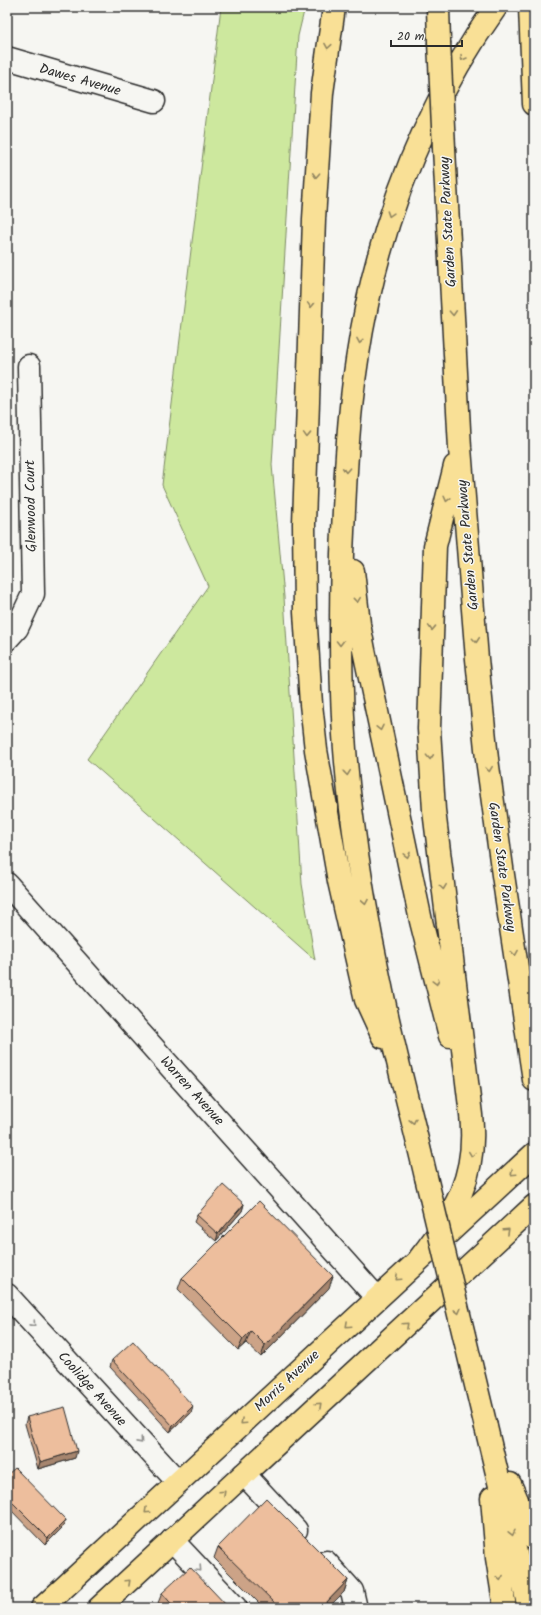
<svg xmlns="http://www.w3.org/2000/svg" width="541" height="1615" viewBox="0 0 541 1615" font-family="Kalam,sans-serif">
  <rect width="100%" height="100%" fill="#f6f6f2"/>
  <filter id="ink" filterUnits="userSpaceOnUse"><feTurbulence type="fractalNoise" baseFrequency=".025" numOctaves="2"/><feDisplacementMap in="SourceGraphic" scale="8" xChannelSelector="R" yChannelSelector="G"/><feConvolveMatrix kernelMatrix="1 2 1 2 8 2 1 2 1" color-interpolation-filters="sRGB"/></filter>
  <g filter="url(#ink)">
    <path fill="#cde89e" stroke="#7c8a64" d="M221,7H305L298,36L272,465L284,597L302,884L315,960L87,759L208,586L162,485Z"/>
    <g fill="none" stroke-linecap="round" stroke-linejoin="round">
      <defs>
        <path id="minor" d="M7,58L154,101
          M7,639L17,628L33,594L29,366
          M7,884L377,1298
          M7,1295L178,1482
          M244,1474L296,1530
          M172,1540L236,1608
          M326,1562L352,1591L355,1604L353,1608"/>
        <path id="major" d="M42,1608L534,1154
          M99,1608L534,1206"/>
        <path id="highway" d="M334,7L322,93L314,219L304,524L305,612L311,704L316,750L339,881L366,1000L383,1037
          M438,7L439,42
          M530,7L534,104
          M444,148L460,448L477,659L487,759L503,875L534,1080
          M353,571L359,624L364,650L421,921L450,1036
          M426,1177C411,1112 393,1048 380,982C368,925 358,867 351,809C340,724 340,639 342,554C345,489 347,424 357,360C376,233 421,112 496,7
          M420,1258C455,1213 478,1175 471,1115L434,810L429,729L435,546L455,466
          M486,1427L529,1608
          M510,1484L534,1539
          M492,1498L497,1558L505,1608"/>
      </defs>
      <use href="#minor" stroke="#2b2b2b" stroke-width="25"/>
      <use href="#major" stroke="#2b2b2b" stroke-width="25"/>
      <use href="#highway" stroke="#2b2b2b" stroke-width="25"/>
      <use href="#minor" stroke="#f6f6f2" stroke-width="22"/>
      <use href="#major" stroke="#f9e096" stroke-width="22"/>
      <use href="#highway" stroke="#f9e096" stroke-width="22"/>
      <defs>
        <path id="highway-bridge" d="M439,42L444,148
          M426,1177L486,1427"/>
      </defs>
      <use href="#highway-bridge" stroke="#2b2b2b" stroke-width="25" stroke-linecap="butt"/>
      <use href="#highway-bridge" stroke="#f9e096" stroke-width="22"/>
    </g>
    <path fill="#cca387" stroke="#2b2b2b" d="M244,1204L242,1211L216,1241L194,1222L197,1215Z
      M182,1278L329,1288L261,1357L246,1343L238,1350L178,1289Z
      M112,1360L193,1406L191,1413L170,1432L110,1367Z
      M27,1417L75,1458L38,1469L25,1424Z
      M7,1475L66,1520L63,1527L45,1545L7,1506Z
      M218,1547L348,1580L344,1592L328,1608H264L214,1558Z
      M162,1593L229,1608H163L158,1603Z"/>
    <path fill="#a6856e" stroke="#2b2b2b" d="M244,1204L242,1211L216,1241L218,1234Z
      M333,1276L329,1288L261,1357L265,1345Z
      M251,1331L246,1343L238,1350L243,1339Z
      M193,1406L191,1413L170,1432L173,1426Z
      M77,1451L75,1458L38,1469L40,1462Z
      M66,1520L63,1527L45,1545L48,1538Z
      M348,1580L344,1592L328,1608H321Z"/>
    <path fill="#edbe9d" stroke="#2b2b2b" d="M223,1185L244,1204L218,1234L197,1215Z
      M259,1201L333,1276L265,1345L251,1331L243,1339L182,1278Z
      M133,1341L193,1406L173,1426L112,1360Z
      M65,1407L77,1451L40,1462L27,1417Z
      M15,1468L66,1520L48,1538L7,1497V1475Z
      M266,1498L348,1580L321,1608H280L218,1547Z
      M190,1567L229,1608H175L162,1593Z"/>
    <defs><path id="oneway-chevron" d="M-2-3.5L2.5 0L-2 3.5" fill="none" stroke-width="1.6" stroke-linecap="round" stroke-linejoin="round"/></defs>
    <g stroke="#928660">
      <use href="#oneway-chevron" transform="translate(328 46) rotate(99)"/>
      <use href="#oneway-chevron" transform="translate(463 58) rotate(121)"/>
      <use href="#oneway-chevron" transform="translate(316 175) rotate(93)"/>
      <use href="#oneway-chevron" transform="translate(390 214) rotate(108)"/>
      <use href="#oneway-chevron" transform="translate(311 305) rotate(92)"/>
      <use href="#oneway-chevron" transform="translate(453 313) rotate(87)"/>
      <use href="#oneway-chevron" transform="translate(360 341) rotate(100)"/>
      <use href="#oneway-chevron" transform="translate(307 435) rotate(92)"/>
      <use href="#oneway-chevron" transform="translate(346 470) rotate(93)"/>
      <use href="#oneway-chevron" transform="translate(447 499) rotate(104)"/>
      <use href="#oneway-chevron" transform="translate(357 600) rotate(84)"/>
      <use href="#oneway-chevron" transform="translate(432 628) rotate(92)"/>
      <use href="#oneway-chevron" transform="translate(476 640) rotate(85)"/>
      <use href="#oneway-chevron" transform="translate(340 643) rotate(90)"/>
      <use href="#oneway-chevron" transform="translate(380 728) rotate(78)"/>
      <use href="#oneway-chevron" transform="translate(430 757) rotate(87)"/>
      <use href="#oneway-chevron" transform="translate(489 769) rotate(83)"/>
      <use href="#oneway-chevron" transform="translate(347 773) rotate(84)"/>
      <use href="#oneway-chevron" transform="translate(407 855) rotate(78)"/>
      <use href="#oneway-chevron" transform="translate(443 887) rotate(83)"/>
      <use href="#oneway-chevron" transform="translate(365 902) rotate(80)"/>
      <use href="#oneway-chevron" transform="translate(515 953) rotate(81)"/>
      <use href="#oneway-chevron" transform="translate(436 982) rotate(75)"/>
      <use href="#oneway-chevron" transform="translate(413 1121) rotate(77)"/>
      <use href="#oneway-chevron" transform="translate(472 1154) rotate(98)"/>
      <use href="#oneway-chevron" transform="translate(513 1173) rotate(137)"/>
      <use href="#oneway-chevron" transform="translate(507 1231) rotate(-43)"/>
      <use href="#oneway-chevron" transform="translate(398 1278) rotate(137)"/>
      <use href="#oneway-chevron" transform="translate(458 1311) rotate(76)"/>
      <use href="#oneway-chevron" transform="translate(348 1325) rotate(137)"/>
      <use href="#oneway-chevron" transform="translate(406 1325) rotate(-43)"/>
      <use href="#oneway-chevron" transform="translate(319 1405) rotate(-43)"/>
      <use href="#oneway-chevron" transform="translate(243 1422) rotate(137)"/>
      <use href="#oneway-chevron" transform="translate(223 1493) rotate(-43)"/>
      <use href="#oneway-chevron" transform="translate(147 1511) rotate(137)"/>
      <use href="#oneway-chevron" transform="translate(512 1533) rotate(77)"/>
      <use href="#oneway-chevron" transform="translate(500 1578) rotate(81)"/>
      <use href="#oneway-chevron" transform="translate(128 1582) rotate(-43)"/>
    </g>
    <g stroke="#90908e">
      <use href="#oneway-chevron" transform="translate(33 1324) rotate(48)"/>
      <use href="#oneway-chevron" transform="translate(140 1441) rotate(48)"/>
      <use href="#oneway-chevron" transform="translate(199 1569) rotate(47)"/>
    </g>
  </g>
  <g text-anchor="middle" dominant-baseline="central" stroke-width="3" stroke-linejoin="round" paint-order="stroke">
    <g font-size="14" fill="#2b2b2b" stroke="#f6f6f2">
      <text transform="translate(80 80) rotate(16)">Dawes Avenue</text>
      <text transform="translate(448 222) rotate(-93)">Garden State Parkway</text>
      <text transform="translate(31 506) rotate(-91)">Glenwood Court</text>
      <text transform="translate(468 545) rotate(-95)">Garden State Parkway</text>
      <text transform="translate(502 867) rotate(82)">Garden State Parkway</text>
      <text transform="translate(192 1091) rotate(48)">Warren Avenue</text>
      <text transform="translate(287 1381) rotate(-43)">Morris Avenue</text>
      <text transform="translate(92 1389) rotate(48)">Coolidge Avenue</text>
    </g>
  </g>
  <rect width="541" height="1615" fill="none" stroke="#f6f6f2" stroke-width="24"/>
  <rect x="12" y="12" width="517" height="1591" fill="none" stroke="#2b2b2b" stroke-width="1.5" filter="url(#ink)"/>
  <path d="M391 40v6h71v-6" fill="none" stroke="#2b2b2b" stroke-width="2"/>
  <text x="397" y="40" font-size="12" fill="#2b2b2b" stroke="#f6f6f2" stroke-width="3" paint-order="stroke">20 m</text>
</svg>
